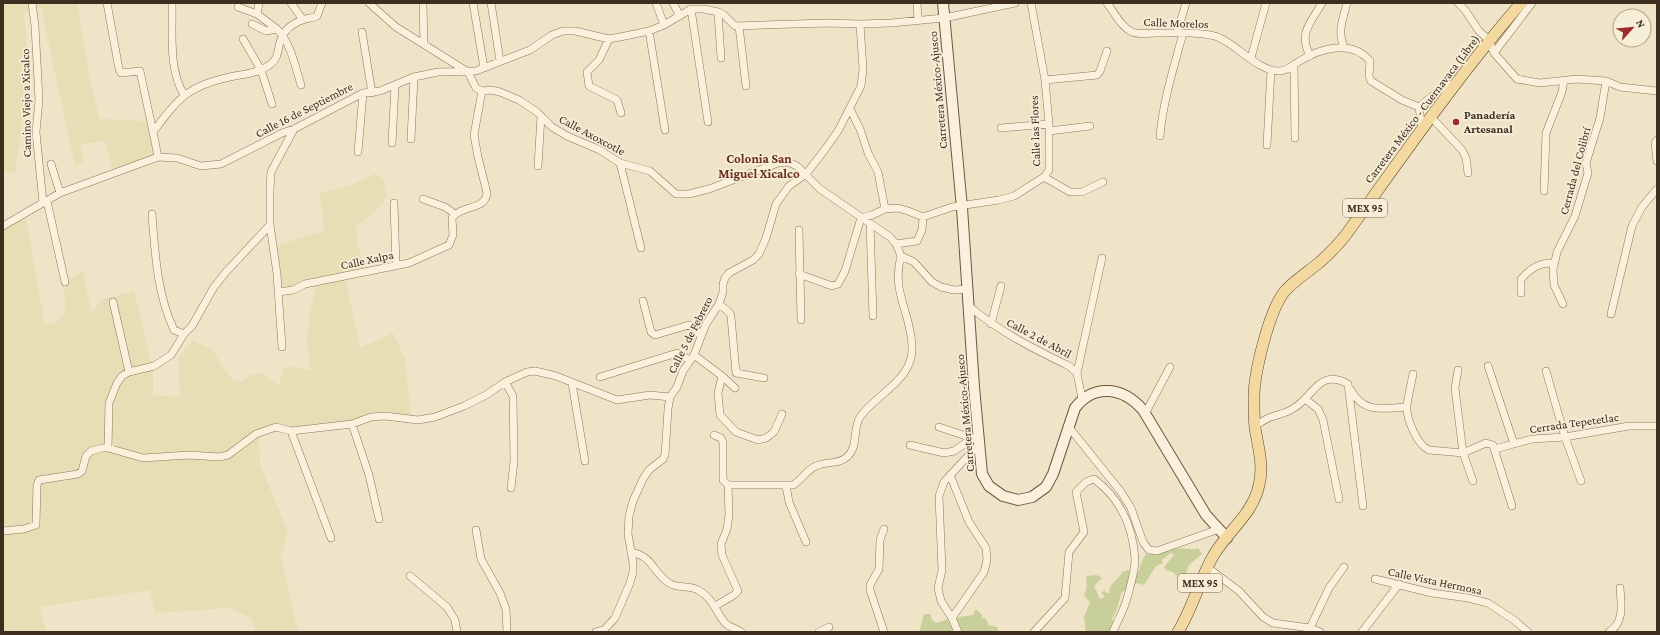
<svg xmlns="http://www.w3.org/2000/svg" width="1660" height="635" viewBox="0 0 1660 635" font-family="'Crimson Pro',serif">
  <rect width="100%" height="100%" fill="#f0e4c8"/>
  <path fill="#e6deb5" d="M3,3H77L90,82L100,119L136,120L150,124L158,160L113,172L105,141L81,144L83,161L75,167L41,7L24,13L29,73L15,173L3,172Z
    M375,174L383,179L387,193L384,201L373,214L356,227L357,243L366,273L345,276L360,348L393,333L405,359L411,417L370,418L296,432L275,427L259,434L260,464L288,532L281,556L298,632H255L252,618L229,608L155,613L150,590L39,607L47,632H3V228L26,219L45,325L56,323L66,310L63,285L83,270L91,312L103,299L134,291L153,369V395L180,397L178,358L193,341L212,349L223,367L234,381H243L249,375L261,373L279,385L284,367L290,366L310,371L307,339L310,314L317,282L278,295L275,246L324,231L320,193L349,186Z"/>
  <path fill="#c9cf9b" d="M1165,548L1195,549L1198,548L1202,554L1189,565L1184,578H1179L1173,572L1166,570L1164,567L1174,555L1171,553L1162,560L1163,563L1156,566L1144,585L1137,583L1121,593C1120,600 1116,614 1112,619L1114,622V632H1086L1084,617L1090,602L1084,596L1087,587L1086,576L1097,575L1102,578L1094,586L1100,599L1105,597L1101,592L1105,591L1107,593H1109C1109,583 1119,580 1122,572L1128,570L1131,575L1139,571C1140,566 1143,558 1146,554L1149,555L1148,550Z
    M976,609L983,616L981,617L987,620L988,625L997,627L998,630L1001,632H919L924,614H930L932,620L936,623L948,619V622L959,617L973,615Z"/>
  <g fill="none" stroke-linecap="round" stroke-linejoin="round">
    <defs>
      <path id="street" d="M32,3L35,26L39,100L36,132L43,203
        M107,3L119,69L121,73L140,71L153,132
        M172,3C173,33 168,68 184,95
        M291,3L303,20
        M369,3L396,27L468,72L476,88L482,91L491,90L500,92L519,100L537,112L552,127L567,136L600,150L620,163L650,171L676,194H689L709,189L778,163L788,162L797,166L820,189L890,237L896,244L901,256L914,262L932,282L941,287L954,290L968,289
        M473,3L484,68
        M491,3L500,61
        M656,3L664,25
        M673,3L680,16
        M917,3L918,20
        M1107,3C1115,13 1120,26 1132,32C1139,35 1149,33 1157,33C1173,33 1206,31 1220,38C1238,46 1259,72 1280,71C1289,70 1291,66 1298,62C1320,48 1352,39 1370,61L1369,76L1371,81L1402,100L1419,107L1443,87L1457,82
        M1458,3L1465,10L1479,31L1489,40L1494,53L1517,79L1540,83L1577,79L1591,80L1606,81L1620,87L1657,91
        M423,5L424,44
        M238,7L257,14L259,3
        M691,9L708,122
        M718,12L721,58
        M257,14L277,29
        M252,24L266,31L277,29C291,43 295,66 301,85
        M739,26L746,86
        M649,31L665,130
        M362,32L372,93
        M1177,33L1186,3
        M243,39L261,70L272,104
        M609,39L599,60L587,72L589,86L617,100L621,113
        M1344,47C1337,33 1343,18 1347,3
        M1494,53L1532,3
        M1310,56C1298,32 1311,23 1322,3
        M1251,58L1266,3
        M1294,66L1295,138
        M1045,80L1097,75L1100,71L1107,51
        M1419,107L1422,129
        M850,109L860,129L868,153L878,172L885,209
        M1431,117L1462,150L1466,158L1468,173
        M1001,128L1049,124
        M1049,131L1090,126
        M1160,136C1163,101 1174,67 1183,33
        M411,139L414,77
        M1657,140L1655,143L1657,161
        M392,143L395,85
        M1267,145L1271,70
        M358,152L363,93
        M158,157L153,132C178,99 187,86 230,77C243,74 256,74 268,66C283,57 275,43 285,32C289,26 298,21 305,19C309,18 313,18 317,16L322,3
        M620,163L641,248
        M51,164L60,193
        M538,166L541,116
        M1044,177L1070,192H1082L1103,182
        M1544,191L1546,133L1562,92L1564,80
        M423,199L445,207L455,214
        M47,201L65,282
        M394,203L396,266
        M152,214C155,253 157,294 174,330L184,334
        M923,217L952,207L999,200L1014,196L1044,177L1049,170V124L1045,80L1031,3
        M870,224L873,316
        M3,226L60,193L158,157L177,158L201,166L221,164L282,133L294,129L363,93L380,91L414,77L438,72L476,71L530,50L552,35L563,31H575L609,39L625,36L649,31L664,25L691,9H704L718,12L724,15L735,26L827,23L860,24L891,23L944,18L1015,3
        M799,230L801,320
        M896,244L917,241L922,230L923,217
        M799,274L832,286L838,284L845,271L861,218L872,215L885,209L898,208L908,211L923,217
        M278,292L293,290L305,284L409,263L449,245L453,235L452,218C462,204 485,211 487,193L478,157L474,135L482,91
        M1521,293V279C1531,268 1540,262 1554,263
        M643,301L651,332L655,335L689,325L695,328L701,337
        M113,302L129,372
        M719,304L730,313L731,317L736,373L764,378
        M1563,304L1554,285L1553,270L1557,252L1575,216L1588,173L1586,163L1600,118L1606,81
        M970,307C1000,332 1034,349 1069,366L1077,373L1082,399
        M1611,314L1632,226L1642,207L1657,189
        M991,324L1001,286
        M282,347L277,274L270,225V190L271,172L294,129
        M694,355L722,376L735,388
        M1488,366L1514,444
        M1458,370L1455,388L1463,453L1473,481
        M1546,371L1565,437L1581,481
        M1077,373L1102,258
        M1413,374C1411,385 1408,396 1407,406C1406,418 1417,445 1429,450L1463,453L1486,443L1493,445L1512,506
        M722,376L718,393L720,415L736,432L758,440L766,438L774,432L782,414
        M600,377L677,353L690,360
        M505,382L513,396L514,461L511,488
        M572,383L585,461
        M1351,390C1363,414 1384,408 1407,407
        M1305,399L1318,409L1323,420L1339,499
        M1145,414L1170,367
        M352,424L369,475L379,519
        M1068,426L1121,492L1131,508L1143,542L1149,550L1157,551L1219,529
        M1255,426C1260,423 1265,419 1271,417C1279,414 1287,413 1294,408C1314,396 1319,368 1348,384L1363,506
        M939,427L975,439
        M291,431L331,538
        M714,435L721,438L723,443V480L728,485
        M910,445L944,453L954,451L973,438
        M108,448L109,403L117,383L122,376L129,372L154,366L171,355L184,334L192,326L214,287L226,272L270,225
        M1495,449L1532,439L1565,437L1629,426H1657
        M950,475L969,522L986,548L987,560L984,572L952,618
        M786,486L789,502L806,542
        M476,530L481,559L500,593L506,609L507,632
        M3,531L24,529L36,525L37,485L39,480L78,474L82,471L86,456L91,451L102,448H108L143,458L189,455L219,457L228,455L256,434L276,427L291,431L352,424L371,417L385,416L418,420L435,417L464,406L486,395L505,382L527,372L535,371L556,376L617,400L650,395L670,397
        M631,552C651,556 652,569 666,581C677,590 687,584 698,590C712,597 716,612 725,623C730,628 736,628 741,632
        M1207,567L1239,591L1263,617L1273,623L1310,628L1320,632
        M410,576L447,607L455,620L457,632
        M1375,579L1432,593L1468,598L1488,603L1514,620L1528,632
        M715,606L734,595L738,591L722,555L721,544L727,529L729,515L728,485H793C802,480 806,470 816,466C826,461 838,465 847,457C859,446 852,430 860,417C877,393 914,380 912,346C911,313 891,292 901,256
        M1310,628L1329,588L1344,567
        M596,632L604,630L615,618L630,583L633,572V563L628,534L629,516L633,501L643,479L649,470L663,459L665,455L668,409L670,397L677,387L683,371L694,355L706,324L719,304L723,292V284L725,278L729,273L753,260L759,254L766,238L776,204L789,186L806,174L826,148L838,131L861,86L863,69L860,24
        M819,632L829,627
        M884,632L870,590V585L879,569L880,540L884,529
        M958,632L952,618L941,601L938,588L942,570L939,496L944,482L979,444
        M1034,632L1065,598L1069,552L1084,532L1076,492L1086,482L1094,479C1120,498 1133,527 1135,559C1135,570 1131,584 1128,595C1125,608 1118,620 1113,632
        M1362,632L1399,584
        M1609,632C1625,622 1621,604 1620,588"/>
      <path id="secondary" d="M943,3L962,208L974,387L982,474L989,486L1003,496L1018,500L1032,497L1046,487L1053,474L1075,408C1094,383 1123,387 1143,410L1206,515L1227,538"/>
      <path id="primary" d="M1178,632C1192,609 1199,582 1212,558C1226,532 1253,515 1259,485C1264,466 1258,446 1255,428C1254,419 1254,410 1254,401C1253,376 1269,310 1285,291C1295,280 1308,272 1320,262C1329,254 1337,246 1345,236C1402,157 1457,77 1521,3"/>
    </defs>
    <use href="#street" stroke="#8d765c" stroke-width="8"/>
    <use href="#secondary" stroke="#6f573f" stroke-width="12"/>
    <use href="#primary" stroke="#5b4430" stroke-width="12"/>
    <use href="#street" stroke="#faf1dc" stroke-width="7"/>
    <use href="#secondary" stroke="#faf1dc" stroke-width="10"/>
    <use href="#primary" stroke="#f3d9a0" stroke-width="11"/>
  </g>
  <circle fill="#9e2a2b" stroke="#f7eed8" stroke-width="1.5" cx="1456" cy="122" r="4"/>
  <g text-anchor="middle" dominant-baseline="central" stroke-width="3.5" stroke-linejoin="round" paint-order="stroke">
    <g fill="#f7eed8" stroke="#756857" stroke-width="1">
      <rect x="1343" y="199" width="44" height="18" rx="3"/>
      <rect x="1178" y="574" width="44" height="18" rx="3"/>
    </g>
    <g font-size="11" font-weight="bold" fill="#3d2e20">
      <text x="1365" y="208">MEX 95</text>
      <text x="1200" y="583">MEX 95</text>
    </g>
    <g font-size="12" fill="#3d2e20" stroke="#f7eed8">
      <text transform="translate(1176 23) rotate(2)">Calle Morelos</text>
      <text transform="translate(938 90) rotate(-95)">Carretera México-Ajusco</text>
      <text transform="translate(26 103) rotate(-91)">Camino Viejo a Xicalco</text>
      <text transform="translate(1422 109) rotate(-53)">Carretera México - Cuernavaca (Libre)</text>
      <text transform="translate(304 110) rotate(-27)">Calle 16 de Septiembre</text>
      <text transform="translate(1035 131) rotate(-92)">Calle las Flores</text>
      <text transform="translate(592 135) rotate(28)">Calle Axoxcotle</text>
      <text transform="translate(1575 171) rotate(-75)">Cerrada del Colibrí</text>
      <text transform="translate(367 260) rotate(-12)">Calle Xalpa</text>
      <text transform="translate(690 335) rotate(-63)">Calle 5 de Febrero</text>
      <text transform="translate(1039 338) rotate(28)">Calle 2 de Abril</text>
      <text transform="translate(965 413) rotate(-95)">Carretera México-Ajusco</text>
      <text transform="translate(1574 423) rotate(-8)">Cerrada Tepetetlac</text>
      <text transform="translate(1435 581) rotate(12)">Calle Vista Hermosa</text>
    </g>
    <g font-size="12" font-weight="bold" fill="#3d2e20" stroke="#f7eed8" text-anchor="start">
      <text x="1464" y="115">Panadería<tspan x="1464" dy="14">Artesanal</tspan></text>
    </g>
    <g font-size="13" font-weight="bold" fill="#6b2e1e" stroke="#f7eed8">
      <text x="759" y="158">Colonia San<tspan x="759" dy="15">Miguel Xicalco</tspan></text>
    </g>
  </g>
  <rect width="1660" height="635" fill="none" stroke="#3d2e20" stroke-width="8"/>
  <g transform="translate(1632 28) rotate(63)"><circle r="19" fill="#f7eed8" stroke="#ada18e"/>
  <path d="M0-3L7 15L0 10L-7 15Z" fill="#9e2a2b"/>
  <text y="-6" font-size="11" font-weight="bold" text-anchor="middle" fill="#3d2e20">N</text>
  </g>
</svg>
